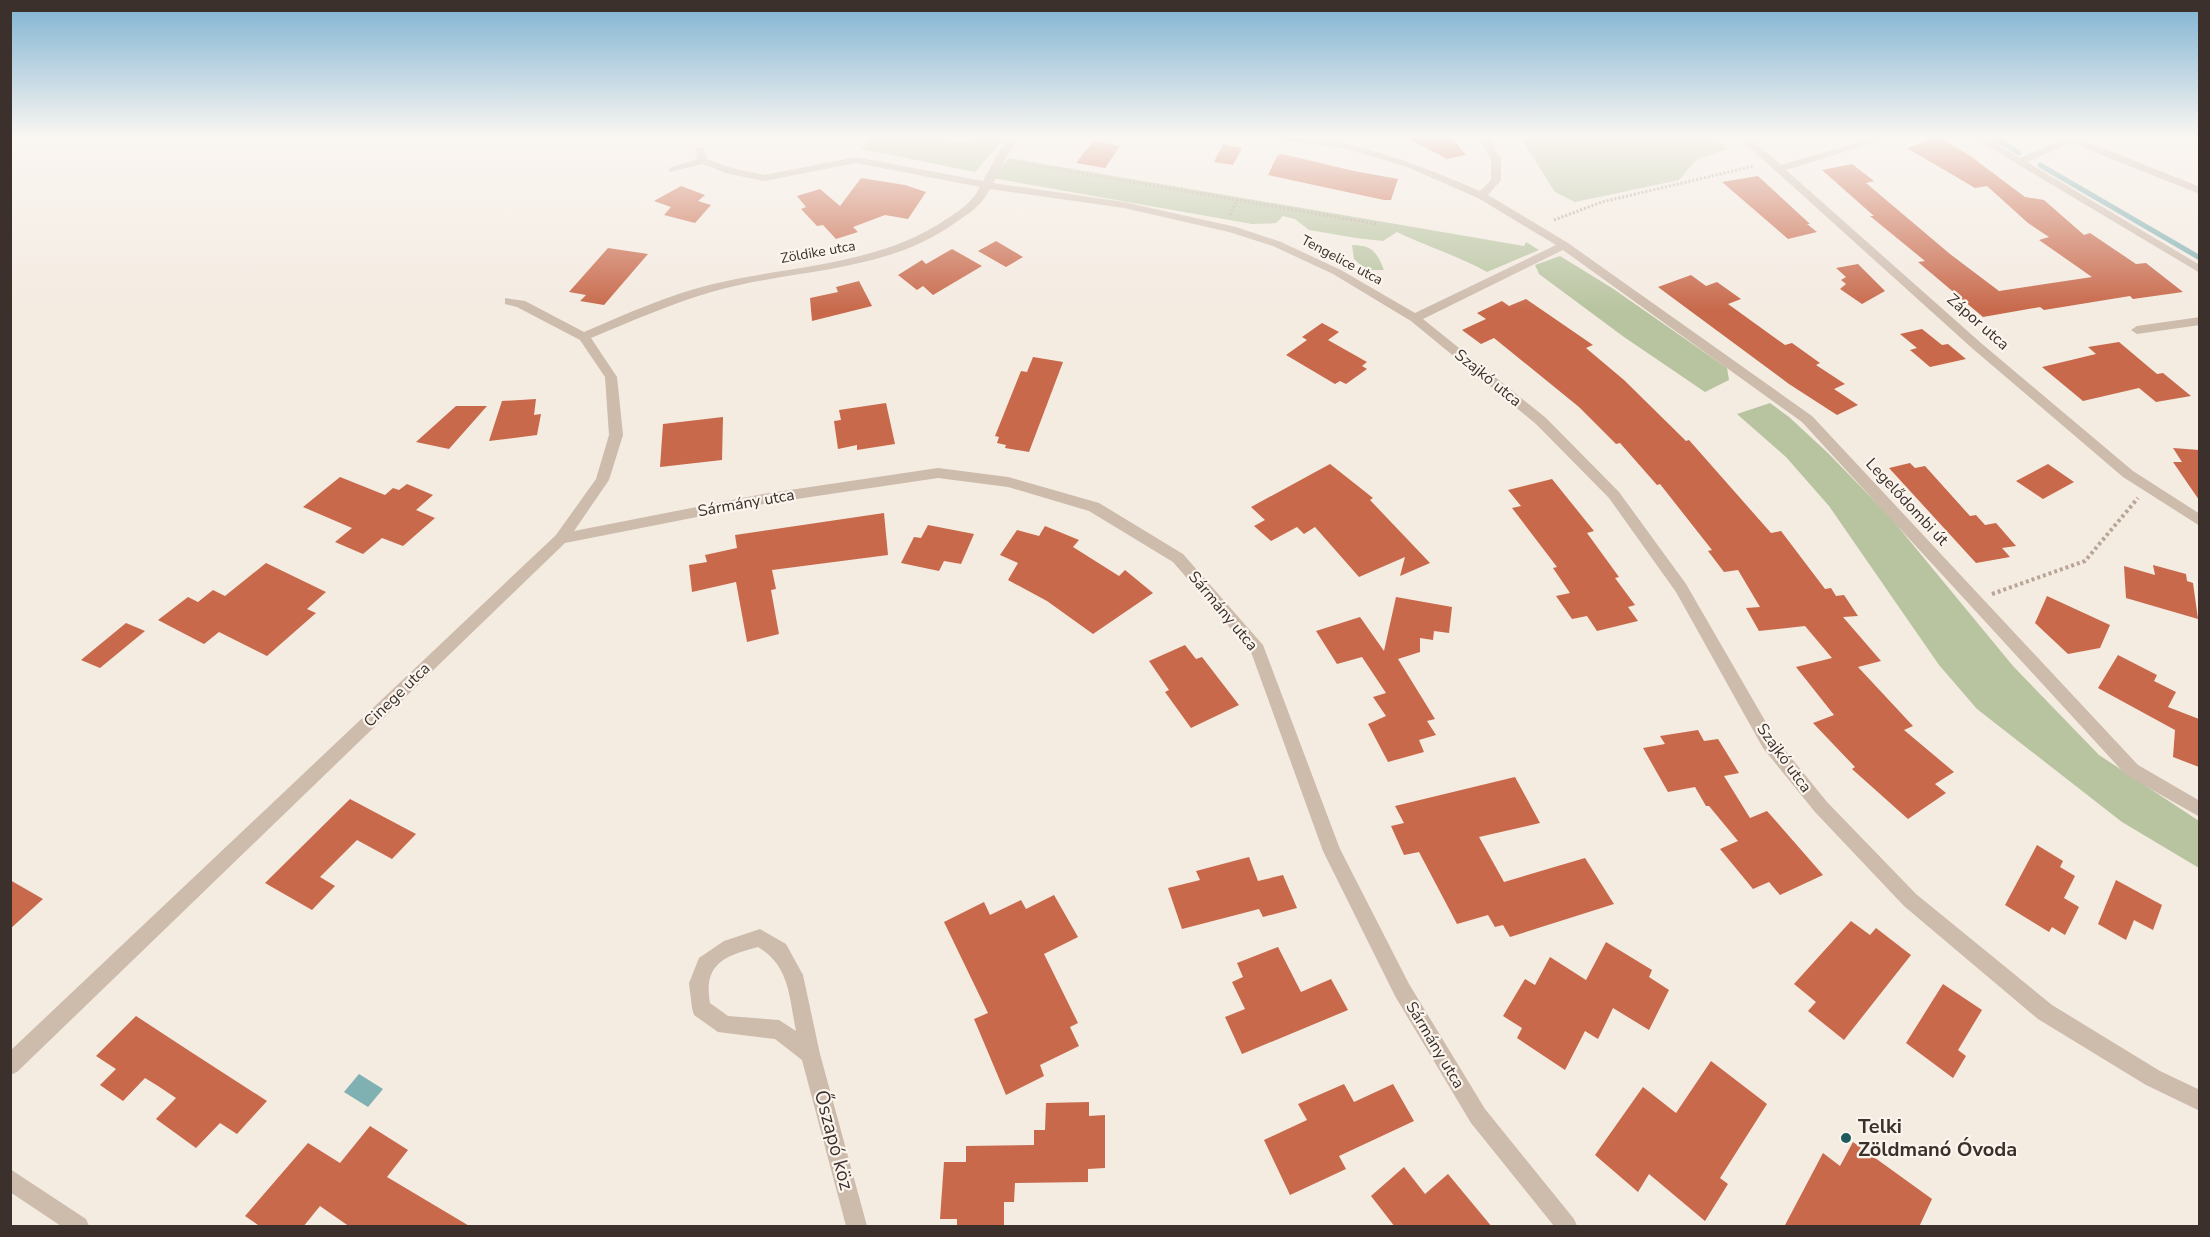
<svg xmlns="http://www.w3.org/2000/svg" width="2210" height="1237" viewBox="0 0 2210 1237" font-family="'Nunito Sans',sans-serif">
  <rect width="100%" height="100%" fill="#f4ebe1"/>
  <path fill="#b8c4a0" d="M872,137H944L956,143L982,137H1005L975,172L861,149Z
    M1520,137H1715L1728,149L1697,159L1679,180L1575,202L1555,192Z
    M1009,158L1524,246L1526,242L1539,250L1487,272C1456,255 1428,247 1397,232L1383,241L1356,238L1309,230L1295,219L1283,216L1276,223L1252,224L992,178Z
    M1352,245C1372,245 1377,252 1384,270H1366L1354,259Z
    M1560,256L1612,288L1727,368L1729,380L1705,392L1624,337L1539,274L1535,265Z
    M1770,403L1789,417L1828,453L1890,517L2013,666L2099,755L2199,821V868L2122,822L1977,709L1939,665L1829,506L1786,457L1737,414Z"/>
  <path fill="#7fb0b2" d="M359,1074L383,1089L368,1107L344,1092Z"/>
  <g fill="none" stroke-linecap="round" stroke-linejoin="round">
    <path stroke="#7fb0b2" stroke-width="5" d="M1993,137L2019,153
      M2040,165L2200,258"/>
  </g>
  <path fill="#c8694b" d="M1406,137H1451L1466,155L1447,159Z
    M1938,137L1969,155L2025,197L2044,200L2084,235L2090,233L2136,264L2146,263L2183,292L2133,299L2130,296L2044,310L2040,307L1983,317L1918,262L1925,261L1870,216H1874L1822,170L1852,164L1874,181L1866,183L1950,254L1999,291L2092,277L2039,240L2049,237L2028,223L1987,186L1975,188L1907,148Z
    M1093,141L1120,146L1105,168L1076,163Z
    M1223,144L1242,148L1233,165L1214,162Z
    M1282,154L1354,171L1398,179L1391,200H1384L1268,175L1277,156Z
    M1758,176L1810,224H1807L1817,232L1788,239L1722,182Z
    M861,178L905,185L926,192L908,219L885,215L853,227L858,232L836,239L823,225L817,226L801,209L806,207L797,196L820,189L840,206Z
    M681,186L705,195L698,201L711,205L695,223L664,215L671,207L654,201Z
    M996,241L1023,257L1006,267L978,251Z
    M608,248L648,254L604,305L580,301L586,295L569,292Z
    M952,249L982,266L933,295L923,286L917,290L898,275L922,260L926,264Z
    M1858,264L1885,291L1862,304L1840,289L1846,284L1841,280L1846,277L1836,268Z
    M1691,275L1706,286L1717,282L1741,299L1728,304L1785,345L1792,343L1820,363L1816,365L1845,384L1834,389L1858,405L1837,415L1789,384L1658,287Z
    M859,281L872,306L812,321L810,298L838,292L836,287Z
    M1526,299L1593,345L1586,348L1624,380L1686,441L1689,440L1771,533L1781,531L1825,589L1831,588L1836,596L1844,595L1858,616L1843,617L1881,661L1858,667L1913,726L1904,730L1954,772L1935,784L1946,793L1908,819L1852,769L1855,767L1813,723L1834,715L1796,667L1832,658L1805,626L1759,631L1746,608L1760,607L1738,570L1724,572L1708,551L1712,550L1660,484L1657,485L1620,443L1616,444L1579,407L1494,338L1481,344L1462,330L1486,319L1477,313L1502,301L1509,306Z
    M1322,323L1339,332L1328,340L1367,362L1362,366L1367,369L1346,384L1340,381L1335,384L1286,355L1307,340L1302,337Z
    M1922,329L1942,345L1948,344L1966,359L1930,367L1910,350L1917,348L1900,334Z
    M2119,342L2157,374L2163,373L2191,396L2156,402L2139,388L2083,401L2042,367L2096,354L2088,347Z
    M1033,357L1063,362L1029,452L1005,448L1006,445L997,443L999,437L995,436L1021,371L1027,372Z
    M536,399L534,415L541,414L537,435L489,441L502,401Z
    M886,403L895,444L857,450V445L838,449L834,421L841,420L839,410Z
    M456,406H487L449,449L416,442Z
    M723,417L722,460L660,467L663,424Z
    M2173,448L2199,450V500L2173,462H2182Z
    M1910,463L1915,468L1925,466L1970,516L1976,515L1985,525L1996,523L2016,546L2002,548L2010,557L1976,563L1889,468Z
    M1330,464L1373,498L1370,500L1430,563L1400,576L1405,557L1359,577L1315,527L1304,534L1297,527L1271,541L1254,526L1265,520L1251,507Z
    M2048,464L2074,482L2043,499L2016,481Z
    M340,477L385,495L393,488L399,490L407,484L433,495L416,510L435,518L403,546L382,538L363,554L335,542L352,528L303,507Z
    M1552,479L1594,531L1587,533L1619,577L1615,578L1635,605L1628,607L1638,621L1597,631L1587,616L1572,619L1556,596L1570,593L1553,568L1557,567L1512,508L1521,506L1508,490Z
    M884,513L888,555L772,570L776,589L771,590L779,634L747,642L736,582L692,592L689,565L707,562L705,555L737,548L735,535Z
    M928,525L974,534L961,564L944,561L939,571L901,563L914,537L921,538Z
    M1045,526L1079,540L1073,547L1119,576L1125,570L1153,593L1093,634L1047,601L1008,580L1018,563L1000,555L1017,530L1039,536Z
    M266,563L326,592L307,609L316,613L267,656L219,632L204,644L158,620L188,597L198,602L213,590L225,596Z
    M2153,565L2186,574L2187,581L2193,583L2198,619L2126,598L2124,566L2155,575Z
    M2047,596L2110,625L2100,648L2068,654L2035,623Z
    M1396,597L1452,607L1449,633L1434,631L1433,640L1420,638V652L1398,659L1435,719L1427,721L1436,735L1419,740L1424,752L1388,762L1368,724L1386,716L1373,697L1386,693L1362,657L1337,664L1316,631L1360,617L1384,651Z
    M126,623L145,631L100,668L81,660Z
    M1185,645L1196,659L1202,657L1239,705L1191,728L1165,692L1169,690L1149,661Z
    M2118,655L2157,675L2154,681L2176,692L2168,707L2199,719V767L2173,757L2175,730L2098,688Z
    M1698,730L1704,741L1718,739L1739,773L1724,776L1750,818L1767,811L1823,875L1780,895L1769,882L1753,889L1720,849L1738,841L1709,806H1706L1695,787L1668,792L1643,748L1665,744L1660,736Z
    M1515,777L1540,823L1479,837L1504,882L1585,858L1614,904L1510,937L1503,925L1495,927L1488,915L1457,924L1419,852L1404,855L1391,826L1404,823L1395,806Z
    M350,799L416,834L392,859L357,840L320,877L335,886L312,910L265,883Z
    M2037,845L2063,861L2060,867L2075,876L2064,898L2079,907L2065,935L2052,927L2049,932L2005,905Z
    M1249,857L1258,881L1283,875L1297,908L1263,917L1259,909L1182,929L1168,888L1200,880L1196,871Z
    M10,880L43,899L10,929Z
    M2116,880L2162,905L2153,930L2134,920L2126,940L2098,924Z
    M1054,895L1078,937L1044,954L1078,1023L1070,1027L1079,1046L1040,1065L1044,1076L1006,1095L974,1019L988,1013L944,922L984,902L990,915L1021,900L1026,909Z
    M1851,921L1870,935L1876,928L1911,955L1844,1040L1808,1011L1816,1002L1794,984Z
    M1606,942L1652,970L1649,977L1669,990L1649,1030L1613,1008L1598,1039L1585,1031L1565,1070L1517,1038L1522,1028L1503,1016L1525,979L1535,985L1550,957L1586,980Z
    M1278,947L1301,992L1331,979L1348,1010L1242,1054L1225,1017L1245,1009L1232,982L1243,977L1237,963Z
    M1943,984L1982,1010L1958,1050L1966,1056L1953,1078L1906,1043Z
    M136,1016L191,1052L267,1101L237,1134L220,1123L196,1148L156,1119L176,1098L158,1086L145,1078L123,1101L100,1085L116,1069L96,1056Z
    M1711,1061L1767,1104L1720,1178L1728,1184L1705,1221L1649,1174L1638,1192L1595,1155L1643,1087L1676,1113Z
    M1344,1084L1354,1102L1393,1084L1414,1121L1339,1156L1346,1169L1290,1195L1264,1140L1307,1120L1298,1104Z
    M1089,1102V1116L1105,1115V1168L1088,1169V1182L1015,1183L1014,1202H1004V1227H957V1219H940L944,1162H966V1146L1034,1145V1130H1045L1046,1103Z
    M370,1126L408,1150L387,1177L471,1227H350L320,1206L303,1227H261L245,1216L308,1143L340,1163Z
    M1853,1142L1932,1199L1919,1227H1784L1823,1153L1840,1166Z
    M1404,1167L1425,1194L1448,1174L1492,1227H1395L1371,1196Z"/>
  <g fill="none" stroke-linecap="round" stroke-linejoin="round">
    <path stroke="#b9a596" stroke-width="3" stroke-dasharray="2 2" stroke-linecap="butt" d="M1015,162L1377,224
      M1230,215L1237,200
      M1554,220L1602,202L1754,166"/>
    <path stroke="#b9a596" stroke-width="4" stroke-dasharray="3 3" stroke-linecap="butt" d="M1992,594L2085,561L2138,498"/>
    <path fill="#cdbbac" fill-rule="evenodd" d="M1010,137H1020L1008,154L993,183L1124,202L1236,227L1281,242L1341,270L1415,313L1556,245L1478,198L1407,167L1347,149L1281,140L1276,137C1352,137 1412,162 1480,191L1491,180V159L1478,137H1488L1501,159V180L1488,195L1568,243L1812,416L2138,765L2200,801V817L2126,775L1802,422L1563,250L1423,319L1546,418L1619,492L1686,584L1775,738L1827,802L1916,894L2052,1005L2160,1071L2200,1090V1111L2146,1085L2038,1019L1904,906L1815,812L1763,748L1676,592L1609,498L1536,424L1411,321L1333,274L1273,246L1229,232L1124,208L990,189C980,207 971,212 955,223C883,274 796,268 715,291C672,303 632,321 591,338L617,377L623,435L609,480L574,531L763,494L938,468L1008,477L1099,503L1183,554L1263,645L1340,849L1409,984L1485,1109L1574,1219L1577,1226H1554L1471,1123L1395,996L1323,851L1251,652L1173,562L1089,511L1008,487L938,478L763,504L565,543L17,1072L10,1075V1051L556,535L596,479L609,435L605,377L580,340L517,307L505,304V298L525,301L584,332C626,314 668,295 713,284C792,265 879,266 948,218C962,209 972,202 980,187L856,163L764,181L725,173L703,164L669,172V168L697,159L695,148H703L707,159L732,168L764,175L856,157L983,181L998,153Z
      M1738,137H1749L1781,165L1876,137H1893L1786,170L1981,343L2133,471L2200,514V526L2123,477L1973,349Z
      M1972,137H1985L2020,158L2067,137H2081L2080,139L2200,187V194L2071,143L2027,162L2200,265V273Z
      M2200,317V325L2137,334L2131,330L2137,326Z
      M760,929L786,944L803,975L820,1054L867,1226H846L802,1060L775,1039L718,1032L694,1015L692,1008L689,983L699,958L724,941ZM758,947C790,966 789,997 796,1031L779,1020L728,1016L710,1003C703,964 724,956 758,947Z
      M10,1169L86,1219L89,1226H61L10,1192Z"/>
  </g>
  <linearGradient id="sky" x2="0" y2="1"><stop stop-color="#7eb2d2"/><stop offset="0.44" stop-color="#faf6f2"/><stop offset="1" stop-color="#faf6f2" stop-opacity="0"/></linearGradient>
  <rect width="2210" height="310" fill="url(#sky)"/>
  <circle fill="#1f5a5e" stroke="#fbf5ee" stroke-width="2" cx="1846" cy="1138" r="6"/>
  <g text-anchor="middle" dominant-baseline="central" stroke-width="4.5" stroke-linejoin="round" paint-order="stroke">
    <g font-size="14" fill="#3b302b" stroke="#fbf5ee">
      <text transform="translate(818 252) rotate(-10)">Zöldike utca</text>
      <text transform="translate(1342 260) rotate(28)">Tengelice utca</text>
    </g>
    <g font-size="16" fill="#3b302b" stroke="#fbf5ee">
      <text transform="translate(1978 322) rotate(41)">Zápor utca</text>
      <text transform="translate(1488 378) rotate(39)">Szajkó utca</text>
      <text transform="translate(1907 502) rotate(47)">Legelődombi út</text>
      <text transform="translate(746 503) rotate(-10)">Sármány utca</text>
      <text transform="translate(1223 611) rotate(50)">Sármány utca</text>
      <text transform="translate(397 695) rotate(-44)">Cinege utca</text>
      <text transform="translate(1784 758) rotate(54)">Szajkó utca</text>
      <text transform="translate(1435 1045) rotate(59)">Sármány utca</text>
    </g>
    <g font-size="20" font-weight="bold" fill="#3b302b" stroke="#fbf5ee" text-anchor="start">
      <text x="1858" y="1126">Telki<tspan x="1858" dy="23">Zöldmanó Óvoda</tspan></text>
    </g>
    <g font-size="20" fill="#3b302b" stroke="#fbf5ee">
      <text transform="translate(834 1140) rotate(75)">Őszapó köz</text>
    </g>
  </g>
  <rect width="2210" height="1237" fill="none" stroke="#3b302b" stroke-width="24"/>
</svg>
